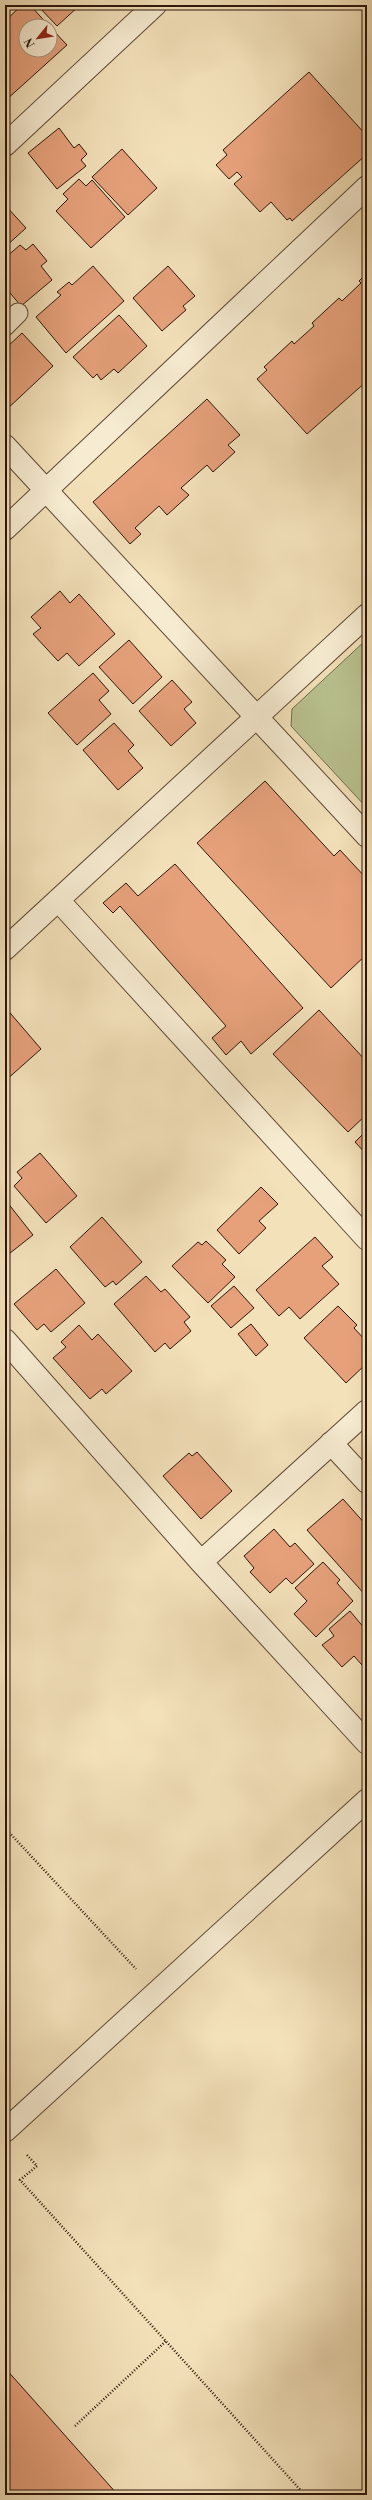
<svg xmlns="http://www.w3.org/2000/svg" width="372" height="2500" viewBox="0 0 372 2500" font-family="'Libre Bodoni',serif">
  <rect width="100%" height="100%" fill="#f3e1ba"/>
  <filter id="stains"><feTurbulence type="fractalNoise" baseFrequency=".005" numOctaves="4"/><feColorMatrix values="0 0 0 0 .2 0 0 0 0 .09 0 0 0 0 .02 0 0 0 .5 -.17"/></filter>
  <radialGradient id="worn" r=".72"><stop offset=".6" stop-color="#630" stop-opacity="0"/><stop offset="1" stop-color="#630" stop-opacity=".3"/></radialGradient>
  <path fill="#b9c391" stroke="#726c4d" d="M367,639V808L291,726L292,709Z"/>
  <path fill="#e6a17b" stroke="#2c1509" d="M22,5H30L49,26H26V50H50V27L67,45L5,101V21Z
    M37,5H79V6L57,26Z
    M309,72L367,136V154L292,221L290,218L287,220L271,202L260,212L234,184L242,177L237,172L229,179L216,165L227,155L223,150Z
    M59,128L74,148L79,144L87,154L81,160L86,166L57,189L28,153Z
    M122,149L157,188L128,215L92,177Z
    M79,179L86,186L92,180L125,217L91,248L56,211L68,199L63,194Z
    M5,205L26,228L5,247Z
    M33,244L47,261L41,266L52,280L21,306L5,287V258L20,245L26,250Z
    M93,266L124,301L66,353L36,317L61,295L57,292L69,282L72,285Z
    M168,266L195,296L183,306L186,310L162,331L133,298Z
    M367,273V381L307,434L257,379L267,370L264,367L292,341L294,344L314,326L312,323L339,298L342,301L361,283L359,281Z
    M119,315L147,346L118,373L114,369L101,380L97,374L93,378L73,357Z
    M22,333L53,366L5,411V349Z
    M207,399L240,435L228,445L235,452L213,472L207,465L181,488L189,495L167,515L159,506L135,528L141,534L130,544L93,502Z
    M60,591L70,603L79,594L115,634L79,666L67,653L58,661L33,634L41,628L31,617Z
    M129,640L162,677L133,704L99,667Z
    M93,673L109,691L99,700L111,714L77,745L48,713Z
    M172,680L192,702L184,709L196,723L171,746L139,711Z
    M114,723L134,745L128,751L143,768L118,790L83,750Z
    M265,781L334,856L340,850L367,879V954L331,988L197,843Z
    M175,864L303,1008L251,1054L241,1041L226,1055L212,1038L226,1026L120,906L113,913L103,903L126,883L138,896Z
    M5,1007L41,1049L5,1081Z
    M319,1010L367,1062V1114L348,1132L273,1054Z
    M367,1130V1155L355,1142Z
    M40,1153L77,1196L46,1223L14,1186L22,1178L17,1172Z
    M261,1187L278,1204L259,1221L266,1228L239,1254L217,1230Z
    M7,1202L33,1235L5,1257V1203Z
    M102,1217L142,1262L116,1285L113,1281L105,1287L70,1247Z
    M315,1237L333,1257L322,1266L339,1284L300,1319L289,1307L279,1316L256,1290Z
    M206,1241L226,1260L222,1264L235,1277L208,1303L172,1266L198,1242L202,1245Z
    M56,1269L85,1303L51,1332L44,1324L37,1330L14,1304Z
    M146,1276L161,1292L165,1289L190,1317L184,1322L191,1331L170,1349L165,1343L155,1352L114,1304Z
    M234,1286L254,1308L231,1328L211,1306Z
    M338,1306L357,1325L354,1328L367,1342V1363L346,1383L304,1338Z
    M251,1324L268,1345L256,1356L238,1334Z
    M79,1325L92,1340L98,1334L132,1371L106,1394L102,1389L90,1399L53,1358L66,1347L61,1342Z
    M367,1445V1454L363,1449Z
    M197,1452L232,1491L201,1519L163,1476L189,1453L192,1456Z
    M343,1499L367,1526V1597L307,1530Z
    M274,1529L290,1547L295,1543L314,1564L292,1584L286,1578L270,1593L250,1572L254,1568L244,1556Z
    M323,1562L340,1580L337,1583L353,1601L316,1637L294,1614L307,1601L295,1588Z
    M350,1611L365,1629L367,1627V1661L362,1665L354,1656L342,1667L322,1645L334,1636L329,1629Z
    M5,2368L118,2495H5Z"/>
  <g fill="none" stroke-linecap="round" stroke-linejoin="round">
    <defs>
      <path id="lane" d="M5,326L18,313"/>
      <path id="street" d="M5,145L155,5
        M5,446L367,836
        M5,529L367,187
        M58,900L367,1239
        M5,949L367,615
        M5,1340L201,1562L367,1743
        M331,1443L367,1482
        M201,1562L367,1411
        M5,2131L367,1800"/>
    </defs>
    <use href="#lane" stroke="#5e4835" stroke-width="21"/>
    <use href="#street" stroke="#5e4835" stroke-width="24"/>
    <path stroke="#2c1509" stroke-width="2.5" stroke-dasharray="1 2" stroke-linecap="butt" d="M5,1828L136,1969
      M27,2155L37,2166L20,2180L305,2495
      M75,2426L166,2341"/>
    <use href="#lane" stroke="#f7ecd2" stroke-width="19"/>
    <use href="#street" stroke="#f7ecd2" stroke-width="22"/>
  </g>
  <rect width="372" height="2500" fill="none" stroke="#f3e1ba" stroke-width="20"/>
  <rect x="6" y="6" width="360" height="2488" fill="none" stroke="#2c1509" stroke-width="2"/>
  <rect x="10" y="10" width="352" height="2480" fill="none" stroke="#2c1509"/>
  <g transform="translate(38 38) rotate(240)"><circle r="19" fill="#f7ecd2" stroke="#a69682"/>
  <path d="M0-3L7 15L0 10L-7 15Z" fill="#8f2418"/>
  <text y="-6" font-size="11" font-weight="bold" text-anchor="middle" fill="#2c1509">N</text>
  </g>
  <rect width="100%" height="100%" filter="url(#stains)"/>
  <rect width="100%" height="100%" fill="url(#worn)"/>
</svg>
